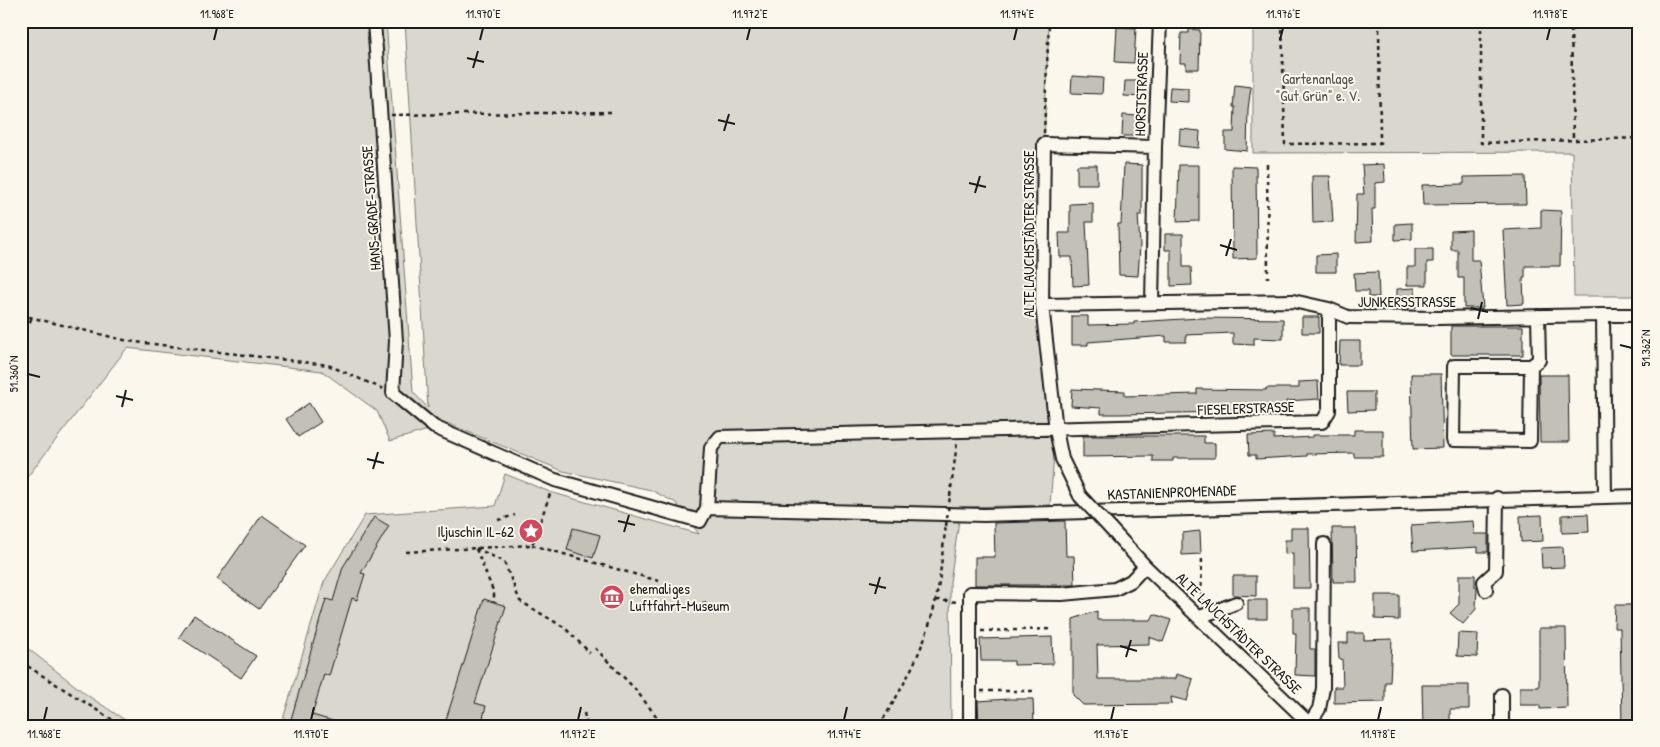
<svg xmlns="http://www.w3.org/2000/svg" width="1660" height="747" viewBox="0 0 1660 747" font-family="'Patrick Hand',sans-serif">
  <rect width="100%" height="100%" fill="#fbf7ec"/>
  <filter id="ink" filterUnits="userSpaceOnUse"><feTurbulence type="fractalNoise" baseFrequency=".02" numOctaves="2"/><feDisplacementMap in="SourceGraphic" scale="10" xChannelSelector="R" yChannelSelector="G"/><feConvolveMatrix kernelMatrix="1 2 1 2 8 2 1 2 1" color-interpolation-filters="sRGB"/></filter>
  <g filter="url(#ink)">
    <path fill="#dad7ce" stroke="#7b7a75" d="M21,21H386L413,392L428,408L405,21H1049L1044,144L1042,305L1056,430L1050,505L961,507L950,582L951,726H281L324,582L365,515L495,506L505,474L550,492L699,534L676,503L651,490L563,471L449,424L390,441L377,411L322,371L127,348L21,485Z
      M1253,21H1639V296H1574L1572,152L1253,153Z
      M21,643L87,695L134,726H21Z"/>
    <path fill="#c3c0b8" stroke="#1c1c1c" d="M1117,27L1136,28L1134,63L1115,62Z
      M1189,29L1200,30L1199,69H1186V63H1180L1181,33H1189Z
      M1072,76L1103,78L1102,94L1071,93Z
      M1125,81H1143V97L1124,96Z
      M1235,85L1251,87L1248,109L1247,151L1225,149V132H1234L1235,107H1233Z
      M1170,87L1188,88V102L1169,101Z
      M1123,115L1139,116L1138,136H1122Z
      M1180,129L1200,131L1199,148L1179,146Z
      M1124,164L1142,165V215H1138L1140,245L1138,276L1119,275L1118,224H1121Z
      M1384,164L1385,182L1375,183V209H1372L1373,241L1356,242L1357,194H1364L1362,165Z
      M1077,165H1097V184H1077Z
      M1179,165H1199V221L1177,222Z
      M1232,166L1256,167L1257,258L1233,259Z
      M1312,176H1330L1333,222L1313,223Z
      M1525,176L1526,204L1423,205L1422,185L1464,184V177Z
      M1093,203V222H1086L1089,285L1073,286L1072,257H1060L1059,233H1070V204Z
      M1541,210L1561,211L1560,266H1525V277H1523L1524,304L1507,305L1503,230L1541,228Z
      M1412,223V239L1395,240V224Z
      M1471,230V260H1479L1483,308H1464V278H1458V250H1451V231Z
      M1165,234H1183V267H1191L1192,285L1171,286V250H1165Z
      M1415,249H1433V262H1427V285H1407V267H1415Z
      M1336,254V272H1316V255Z
      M1378,272L1379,297H1368V291H1355L1354,273Z
      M1415,288L1416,308L1397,309V289Z
      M1072,316H1088V325L1134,324V322L1200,318L1283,319V339L1254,338V345L1233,344V333L1186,335V342H1166V336L1088,342V345H1072Z
      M1302,317H1319V333H1302Z
      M1451,326H1523V355H1451Z
      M1340,341H1360V365H1339Z
      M1411,374H1441L1443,448L1413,449Z
      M1539,375H1568L1569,442H1540Z
      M1318,381L1319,399L1286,401V411L1120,414H1101V408L1071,406L1072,389L1125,391V396L1162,395L1197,394V389L1266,390V388H1299V382Z
      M1347,392H1374V410L1348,411Z
      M309,403L321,422L298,437L286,419Z
      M1354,430H1383V457H1354V453L1307,454V456L1256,459V455H1249L1248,435L1274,434V439L1313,437V435H1354Z
      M1083,436H1204V443H1215V458H1173V461H1153V456L1083,457Z
      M1588,514L1589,532L1562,533V515Z
      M262,515L305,545L259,609L217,579Z
      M1542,515L1543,541L1521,542L1520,516Z
      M374,517L389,526L361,573L365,574L357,600L352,598L329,676L324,674L312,715L340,723L339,726H289L326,599L333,601L343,567Z
      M1065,521L1066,556H1074L1075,585H975V557H995L994,523Z
      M1473,521L1474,534H1488V552H1478V547L1413,551L1411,525Z
      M573,528L600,535L593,558L567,550Z
      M1291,528H1309L1310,588H1293V553L1285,554V540H1291Z
      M1332,528H1356L1357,582H1333Z
      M1200,531L1201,554L1182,555V533Z
      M1563,547L1564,567L1542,568L1541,548Z
      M1459,575H1475V587H1477L1476,609L1463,624L1450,613L1459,604Z
      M1233,576H1256V596L1233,595Z
      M1375,595H1399V620L1375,619Z
      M484,599L506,606L475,703L486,706L481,726H444Z
      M1248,600H1267V619H1248Z
      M1615,605H1639V726H1622L1620,628H1614Z
      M1293,608H1310V649H1315V676L1295,675L1296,633H1293Z
      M1097,611V620H1151L1154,614L1171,620L1163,642L1149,637V644L1097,645L1098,679H1175L1176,674L1193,679L1187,701L1171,697L1172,704L1083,705L1073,695V619Z
      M194,615L256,656L241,678L179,637Z
      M1539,628H1566L1567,708L1540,709V705H1520V687H1539Z
      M1348,633H1364V640L1392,639L1390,682H1385V702L1334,703V687H1343L1342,659H1339L1338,643H1348Z
      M1458,633L1478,634L1477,657L1457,656Z
      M1052,637L1053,664L1014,665V661H981L980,639Z
      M1422,685H1469V709H1450V726H1423Z
      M1009,699H1033L1034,726H979L978,701Z"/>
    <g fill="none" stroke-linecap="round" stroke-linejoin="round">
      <defs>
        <path id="minor" d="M374,21L396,341L393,393L434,427L555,480L700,521L707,508L711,448L720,437L1322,422L1329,411V309
          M1152,303L1155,147
          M1042,305L1293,301L1329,309L1348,317L1439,318L1603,315L1605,497
          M1603,315H1639
          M1531,366H1454L1453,440L1530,441L1531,366L1539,360L1538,316
          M1080,496L1062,459L1056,430L1042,305L1044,144L1155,147L1160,21
          M707,508L984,515L1639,496
          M1109,527L1145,566L1312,726
          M1486,590L1484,582L1496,571L1497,498
          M1200,617L1236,603
          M1310,723L1319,709L1323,688L1324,544
          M970,726V593L1062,594L1115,589L1131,581L1145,566
          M1502,726V695"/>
      </defs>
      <use href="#minor" stroke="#1c1c1c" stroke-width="16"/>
      <path stroke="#1c1c1c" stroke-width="2.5" stroke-dasharray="4 4" stroke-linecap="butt" d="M1282,21L1285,144L1380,143L1379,21
        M1481,21V143L1639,138
        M1571,21L1573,140
        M391,115L614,112
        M1044,133L1049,21
        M1267,164L1268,278
        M21,315L128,341L328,365L383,389
        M21,336L32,318
        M950,496L957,443
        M498,520L515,515
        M532,545L659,581
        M476,548L504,562L520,601L565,628L590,653
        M476,549L494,593V602
        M406,552L532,545L551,491
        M936,600L958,602
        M702,603H709
        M1201,603L1202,557
        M981,631L1052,629
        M595,648L635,689L664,726
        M21,662L122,726
        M981,691H1034
        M584,713L587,726
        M879,726C904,686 926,646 936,599C941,576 942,550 946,526"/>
      <use href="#minor" stroke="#fbf7ec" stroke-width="12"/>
      <defs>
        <path id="minor-bridge" d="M1080,496L1109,527"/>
      </defs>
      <use href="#minor-bridge" stroke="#1c1c1c" stroke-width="16" stroke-linecap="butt"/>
      <path stroke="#1c1c1c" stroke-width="2.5" stroke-dasharray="4 4" stroke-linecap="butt" d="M946,526L950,496"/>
      <use href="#minor-bridge" stroke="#fbf7ec" stroke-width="12"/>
    </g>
  </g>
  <path fill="none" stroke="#1c1c1c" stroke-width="2" d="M214,40L217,28M480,40L483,28M747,40L750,28M1014,40L1017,28M1280,40L1283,28M1547,40L1550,28M467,58L484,62M473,68L478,51M718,120L735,124M724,131L729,114M969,183L986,187M975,193L980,176M1220,245L1237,250M1226,256L1231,239M1471,308L1488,312M1478,319L1482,302M1620,345L1632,348M28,374L40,377M116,396L133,400M122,407L126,390M367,459L384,463M373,469L378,452M618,521L635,525M624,532L629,515M869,584L886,588M875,594L880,577M1120,646L1137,651M1126,657L1131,640M44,720L47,707M311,720L314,707M578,720L581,707M844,720L847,707M1111,720L1114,707M1378,720L1381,707"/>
  <defs>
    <symbol id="sight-disc" viewBox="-11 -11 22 22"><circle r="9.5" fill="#d1495b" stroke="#fbf7ec"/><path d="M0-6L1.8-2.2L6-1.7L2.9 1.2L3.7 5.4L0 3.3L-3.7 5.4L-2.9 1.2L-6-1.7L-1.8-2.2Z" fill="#fff"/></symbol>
    <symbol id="museum-disc" viewBox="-11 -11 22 22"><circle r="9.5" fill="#d1495b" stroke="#fbf7ec"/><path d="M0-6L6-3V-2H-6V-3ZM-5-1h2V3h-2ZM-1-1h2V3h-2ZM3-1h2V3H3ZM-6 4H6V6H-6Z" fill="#fff"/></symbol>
  </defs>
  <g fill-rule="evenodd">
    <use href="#sight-disc" x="517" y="517" width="28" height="28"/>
    <use href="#museum-disc" x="598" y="583" width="28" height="28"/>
  </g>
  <g text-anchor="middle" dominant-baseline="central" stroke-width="4" stroke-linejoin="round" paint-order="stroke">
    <g font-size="15" fill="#555451" stroke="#fbf7ec">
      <text x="1318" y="78">Gartenanlage<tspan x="1318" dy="17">"Gut Grün" e. V.</tspan></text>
    </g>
    <g font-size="15" fill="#1c1c1c" stroke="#fbf7ec">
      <text transform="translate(1141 94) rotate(-88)">HORSTSTRASSE</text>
      <text transform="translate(371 208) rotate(-94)">HANS-GRADE-STRASSE</text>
      <text transform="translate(1028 234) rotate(-90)">ALTE LAUCHSTÄDTER STRASSE</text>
      <text x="1407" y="301">JUNKERSSTRASSE</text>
      <text transform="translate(1246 408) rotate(-2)">FIESELERSTRASSE</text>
      <text transform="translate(1172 492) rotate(-2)">KASTANIENPROMENADE</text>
      <text transform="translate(1239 633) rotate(44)">ALTE LAUCHSTÄDTER STRASSE</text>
    </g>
    <g font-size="15" fill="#1c1c1c" stroke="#fbf7ec" text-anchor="end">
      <text x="514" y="531">Iljuschin IL-62</text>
      <text x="630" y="588" text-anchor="start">ehemaliges<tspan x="630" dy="17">Luftfahrt-Museum</tspan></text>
    </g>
  </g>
  <rect width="1660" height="747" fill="none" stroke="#fbf7ec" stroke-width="55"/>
  <rect x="28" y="28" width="1604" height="692" fill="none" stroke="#1c1c1c" stroke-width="2"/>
  <g font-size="12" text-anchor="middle" fill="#1c1c1c">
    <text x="217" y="18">11.968°E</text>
    <text x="483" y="18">11.970°E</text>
    <text x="750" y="18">11.972°E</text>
    <text x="1017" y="18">11.974°E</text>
    <text x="1283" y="18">11.976°E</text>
    <text x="1550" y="18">11.978°E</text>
    <text transform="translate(1646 348) rotate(-90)" y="4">51.362°N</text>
    <text transform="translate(14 374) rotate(-90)" y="4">51.360°N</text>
    <text x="44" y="738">11.968°E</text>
    <text x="311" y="738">11.970°E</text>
    <text x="578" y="738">11.972°E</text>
    <text x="844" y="738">11.974°E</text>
    <text x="1111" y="738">11.976°E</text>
    <text x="1378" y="738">11.978°E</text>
  </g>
</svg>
